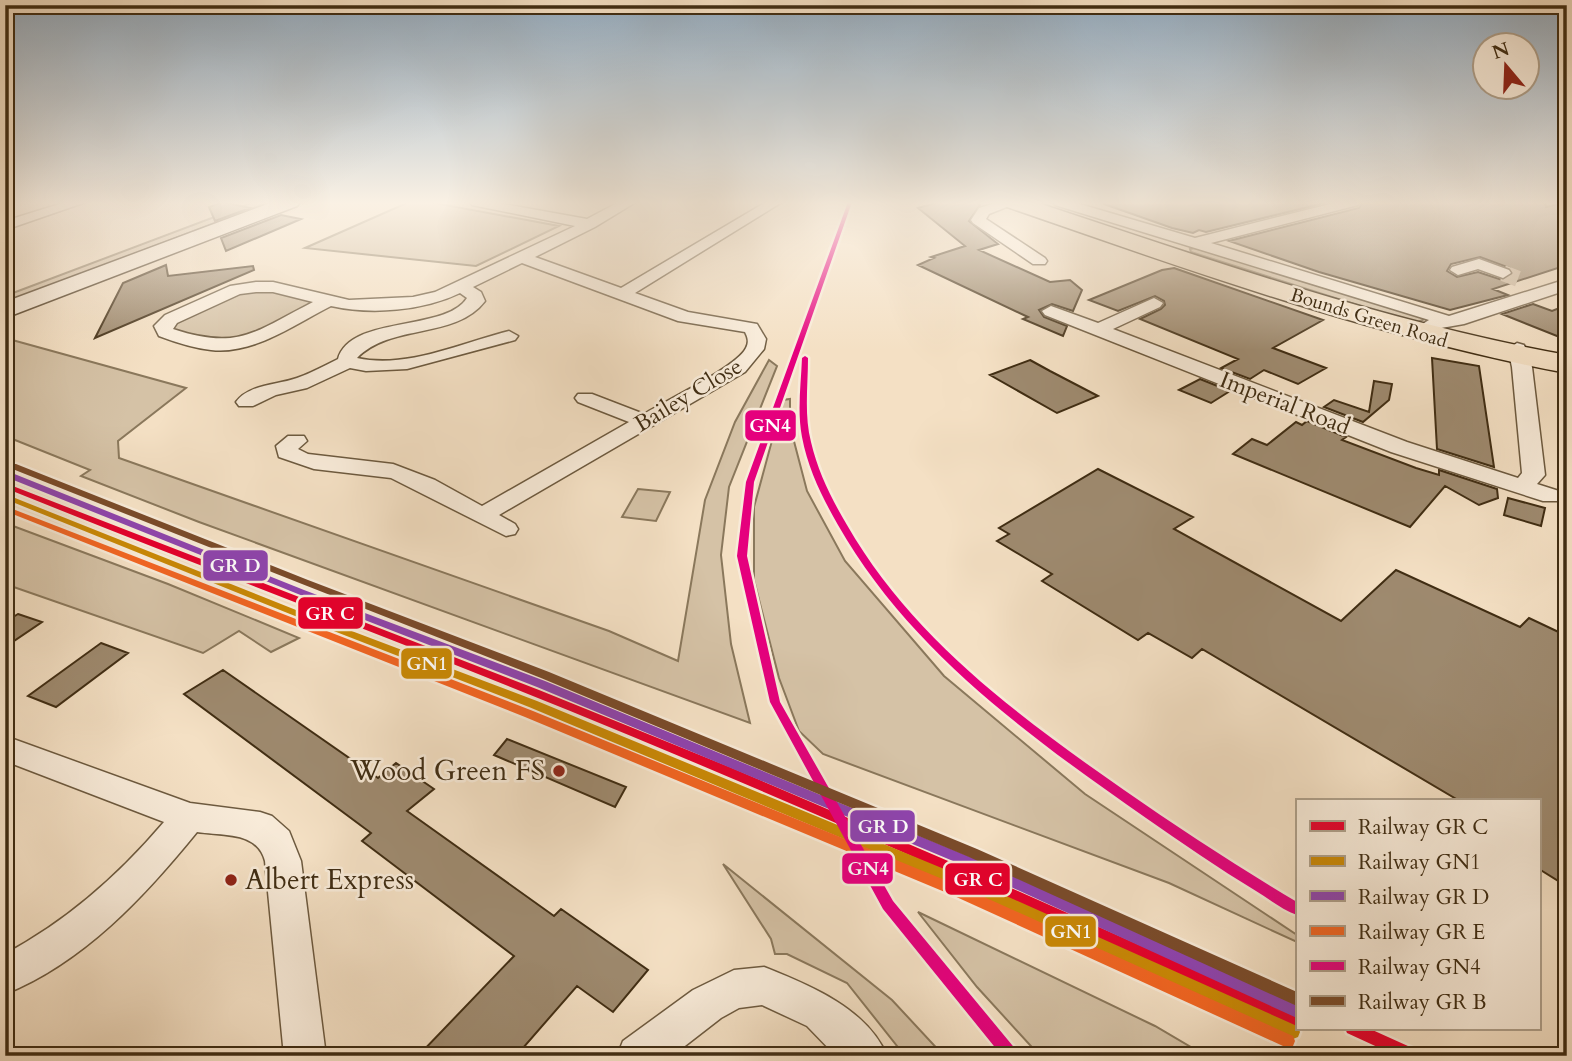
<svg xmlns="http://www.w3.org/2000/svg" width="1572" height="1061" viewBox="0 0 1572 1061" font-family="Cardo,serif">
  <rect width="100%" height="100%" fill="#f4e0c4"/>
  <filter id="stains"><feTurbulence type="fractalNoise" baseFrequency=".00286" numOctaves="4"/><feColorMatrix values="0 0 0 0 .2 0 0 0 0 .09 0 0 0 0 .02 0 0 0 .5 -.17"/></filter>
  <radialGradient id="worn" r=".72"><stop offset=".6" stop-color="#630" stop-opacity="0"/><stop offset="1" stop-color="#630" stop-opacity=".3"/></radialGradient>
  <path fill="#d5c2a6" stroke="#8a785c" stroke-width="2" d="M254,202L266,203L5,304V296Z
    M409,202H429L559,226L476,266L305,248Z
    M1195,248L1424,318L1425,319L1418,322L1398,318L1191,252L1190,249Z
    M272,289L320,301L259,332L215,344L171,330L175,320L236,292Z
    M5,338L186,388L118,441L119,458L609,631L678,661L705,500L735,422L769,360L777,366L729,487L721,555L731,644L750,723L199,522L81,476L90,470L5,436Z
    M790,399V426L807,491L845,561L944,676L1085,794L1297,935V942L1169,883L823,754L799,731L779,678L754,580V507L783,400Z
    M638,489L670,492L656,521L622,517Z
    M5,523L168,584L299,638L271,652L239,631L203,653L5,584Z
    M723,864L892,1000L944,1056H905L847,983L787,954H775L771,939Z
    M918,912L1155,1026L1206,1056H1040L977,987Z"/>
  <path fill="#9e8a6f" stroke="#402d13" stroke-width="2" fill-rule="evenodd" d="M223,202L250,208L215,221L209,207Z
    M939,202H976L980,205L969,221L998,244L979,250L1050,282L1070,280L1082,290L1073,311L1052,304L1039,310L1044,317L1067,326L1063,336L1023,319L1028,317L918,265L934,258L931,257L965,246L918,208Z
    M1104,202H1329L1206,232L1199,230L1193,233L1172,228L1104,204Z
    M1363,202H1545L1546,207L1567,202V265L1493,289L1508,295L1450,310L1319,272L1229,241L1359,208ZM1480,257L1510,268L1514,274L1502,280L1478,272L1457,277L1447,271L1451,264Z
    M281,215L301,219L226,251L221,238Z
    M166,265L168,276L253,266L254,270L95,338L123,283Z
    M1174,268L1323,320L1273,348L1326,368L1298,384L1264,370L1250,379L1221,368L1238,359L1140,319L1161,309L1165,305L1164,301L1155,296L1118,311L1089,300L1162,270Z
    M1533,304L1552,311L1567,305V340L1502,314Z
    M1432,358L1479,366L1494,467L1437,449Z
    M1030,360L1050,371L1098,396L1057,413L990,375Z
    M1200,379L1230,391L1211,403L1179,390Z
    M1374,381L1392,384L1389,400L1363,422L1324,407L1334,400L1369,412Z
    M1307,421L1346,437L1342,440L1416,468L1439,475V470L1497,489L1498,498L1479,505L1445,486L1410,527L1233,454L1252,439L1267,445L1296,422L1302,425Z
    M1098,469L1193,517L1174,529L1341,621L1396,570L1520,627L1529,618L1567,636V869L1560,882L1539,869V800H1458L1202,649L1192,658L1148,633L1138,640L1042,581L1052,574L997,541L1009,534L999,528Z
    M1508,498L1545,508L1541,526L1504,515Z
    M18,614L42,622L5,647V622Z
    M101,643L128,653L56,707L28,696Z
    M223,670L378,778L396,763L434,789L407,811L554,916L561,909L648,970L613,1012L577,986L516,1056H418L514,956L362,841L371,833L184,694Z
    M507,739L626,787L615,807L494,755Z"/>
  <g fill="none" stroke-linecap="round" stroke-linejoin="round">
    <path stroke="#d0bca1" stroke-width="16" stroke-dasharray="16 8" stroke-linecap="butt" d="M1503,273L1524,281"/>
    <defs>
      <path id="street" d="M66,202H86L5,230V221Z
        M470,202H492L587,219L619,202H636L595,227L535,257L621,288L766,202H782L635,293L688,312L757,324L766,339L764,349L745,372L499,515L515,524L518,529L515,534L506,536L391,478L314,469L279,457L276,446L288,436H304L307,441L298,449L308,454L393,464L435,480L482,506L629,422L578,402L575,398L578,394H592L644,414C665,401 737,367 746,348C749,342 748,338 745,332L678,321L522,263L473,287L481,292L485,301C455,340 391,323 357,358C407,369 461,343 509,331L518,336L515,340L407,369L366,371L350,368L307,388L276,395L253,406H239L236,402C249,384 278,385 297,378C311,373 324,366 338,359C350,315 446,332 467,298L460,293C423,311 371,315 331,306C295,324 254,355 211,350C193,348 175,342 159,336L154,326L165,315L230,286L256,282H273L349,300L413,297L435,292L575,226L472,205ZM256,292H273L313,302C256,331 239,351 173,329L177,323L240,294Z
        M999,202H1019L989,214L986,219L1045,258L1047,261L1045,264H1033L973,223L971,220L979,208Z
        M1053,202H1073L1195,238L1338,202H1360L1358,205L1211,243L1449,316L1567,279V290L1464,324L1430,330L1421,325L1429,320L1426,319L1055,205Z
        M1479,259L1509,270L1511,273L1503,278L1478,269L1458,275L1450,270L1452,267Z
        M1154,298L1163,303L1160,307L1113,329L1407,442L1518,478L1522,473L1512,367L1508,349L1517,343L1524,345L1532,367L1545,475L1537,484L1559,491L1563,496L1559,501H1543L1391,452L1045,315L1042,311L1051,306L1098,323Z
        M5,736L190,803L260,812L272,816L289,831L301,861L326,1056H284L265,861C257,831 223,836 197,832C145,896 83,963 5,994V954C67,921 119,875 164,822L5,761Z
        M764,967C809,985 867,1008 887,1056H836L807,1026L762,1005L739,1008L721,1018L672,1056H617L623,1041L693,990L734,970Z"/>
      <path id="secondary" d="M273,202H300L297,206L5,318V302Z"/>
      <path id="primary" d="M1004,202H1035C1211,260 1384,322 1567,355V373C1374,337 1192,271 1007,207Z"/>
    </defs>
    <use href="#street" stroke="#6d5a3f" stroke-width="3"/>
    <use href="#secondary" stroke="#402d13" stroke-width="3"/>
    <use href="#primary" stroke="#402d13" stroke-width="3"/>
    <use href="#street" fill="#f8ebd9" fill-rule="evenodd"/>
    <use href="#secondary" fill="#f8ebd9" fill-rule="evenodd"/>
    <use href="#primary" fill="#f4e0c4" fill-rule="evenodd"/>
    <defs>
      <path id="rail-1" d="M5,483L539,690L732,768L1018,891L1297,1015V1028H1301L1297,1029L1292,1027C1073,927 853,828 631,736C424,650 213,572 5,488Z
        M1345,1028H1368L1419,1051L1421,1056H1397L1347,1033Z"/>
      <path id="rail-2" d="M5,494L296,610L537,701L966,878L1297,1026L1300,1032L1298,1037L1293,1039L1288,1037L956,886L529,707L290,614L5,499Z"/>
      <path id="rail-3" d="M6,473H12L304,590L545,681L973,858L1297,1004V1018L965,866L537,687L298,594L6,477Z"/>
      <path id="rail-4" d="M5,506L533,711L962,887L1293,1036L1295,1041L1293,1046L1288,1048L1283,1046L952,895L525,717L5,511Z"/>
      <path id="rail-5" d="M848,202H852L754,482L747,556L780,702L893,901L1017,1051L1019,1056H1002L883,909L770,702L737,556L746,482Z
        M805,356L808,358C808,386 804,415 811,442C818,472 831,498 847,525C911,637 1019,717 1124,790C1180,829 1238,867 1297,902V915C1283,910 1269,899 1256,891C1218,868 1182,843 1146,818C1030,737 909,650 838,525C822,497 808,469 802,437C797,411 801,384 802,358Z"/>
      <path id="rail-6" d="M10,464H16L308,580L549,672L977,849L1297,992V1006L969,857L541,678L302,584L10,468L9,466Z"/>
    </defs>
    <use href="#rail-1" stroke="#f8ebd9" stroke-width="5"/>
    <use href="#rail-2" stroke="#f8ebd9" stroke-width="5"/>
    <use href="#rail-3" stroke="#f8ebd9" stroke-width="5"/>
    <use href="#rail-4" stroke="#f8ebd9" stroke-width="5"/>
    <use href="#rail-5" stroke="#f8ebd9" stroke-width="5"/>
    <use href="#rail-6" stroke="#f8ebd9" stroke-width="5"/>
    <use href="#rail-1" fill="#e4002b" fill-rule="evenodd"/>
    <use href="#rail-2" fill="#c98805" fill-rule="evenodd"/>
    <use href="#rail-3" fill="#8e44ad" fill-rule="evenodd"/>
    <use href="#rail-4" fill="#f26522" fill-rule="evenodd"/>
    <use href="#rail-5" fill="#e5007d" fill-rule="evenodd"/>
    <use href="#rail-6" fill="#7a4b2a" fill-rule="evenodd"/>
  </g>
  <linearGradient id="sky" x2="0" y2="1"><stop stop-color="#94adc2"/><stop offset="0.58" stop-color="#faf1e4"/><stop offset="1" stop-color="#faf1e4" stop-opacity="0"/></linearGradient>
  <rect width="1572" height="350" fill="url(#sky)"/>
  <g fill="#8f2418" stroke="#f8ebd9" stroke-width="2.5">
    <circle cx="559" cy="771" r="7"/>
    <circle cx="231" cy="880" r="7"/>
  </g>
  <g text-anchor="middle" dominant-baseline="central" stroke-width="5" stroke-linejoin="round" paint-order="stroke">
    <g font-size="19" fill="#402d13" stroke="#f8ebd9">
      <text transform="translate(1369 318) rotate(17)">Bounds Green Road</text>
    </g>
    <g font-size="23" fill="#402d13" stroke="#f8ebd9">
      <text transform="translate(688 395) rotate(-31)">Bailey Close</text>
      <text transform="translate(1285 403) rotate(21)">Imperial Road</text>
    </g>
    <g font-size="28" fill="#402d13" stroke="#f8ebd9" text-anchor="end">
      <text x="545" y="771">Wood Green FS</text>
      <text x="245" y="880" text-anchor="start">Albert Express</text>
    </g>
  </g>
  <g stroke="#f8ebd9" stroke-width="2.5">
    <rect x="744" y="409" width="53" height="33" rx="7" fill="#e5007d"/>
    <rect x="202" y="549" width="67" height="33" rx="7" fill="#8e44ad"/>
    <rect x="297" y="596" width="67" height="34" rx="7" fill="#e4002b"/>
    <rect x="400" y="647" width="53" height="33" rx="7" fill="#c98805"/>
    <rect x="849" y="809" width="67" height="34" rx="7" fill="#8e44ad"/>
    <rect x="841" y="852" width="53" height="33" rx="7" fill="#e5007d"/>
    <rect x="944" y="862" width="67" height="34" rx="7" fill="#e4002b"/>
    <rect x="1044" y="915" width="53" height="33" rx="7" fill="#c98805"/>
  </g>
  <g font-size="19" text-anchor="middle" font-weight="bold" fill="#fff">
    <text x="770" y="432">GN4</text>
    <text x="235" y="572">GR D</text>
    <text x="330" y="620">GR C</text>
    <text x="427" y="670">GN1</text>
    <text x="883" y="833">GR D</text>
    <text x="868" y="875">GN4</text>
    <text x="978" y="886">GR C</text>
    <text x="1071" y="938">GN1</text>
  </g>
  <rect width="1572" height="1061" fill="none" stroke="#f4e0c4" stroke-width="28"/>
  <rect x="7" y="7" width="1558" height="1047" fill="none" stroke="#402d13" stroke-width="3.5"/>
  <rect x="14" y="14" width="1544" height="1033" fill="none" stroke="#402d13" stroke-width="2"/>
  <rect x="1296" y="799" width="245" height="231" fill="#f8ebd9" stroke="#ae9f8a" stroke-width="2"/>
  <rect x="1310" y="821" width="35" height="10" fill="#e4002b" stroke="#ae9f8a" stroke-width="2"/>
  <text x="1358" y="834" font-size="21" fill="#402d13">Railway GR C</text>
  <rect x="1310" y="856" width="35" height="10" fill="#c98805" stroke="#ae9f8a" stroke-width="2"/>
  <text x="1358" y="869" font-size="21" fill="#402d13">Railway GN1</text>
  <rect x="1310" y="891" width="35" height="10" fill="#8e44ad" stroke="#ae9f8a" stroke-width="2"/>
  <text x="1358" y="904" font-size="21" fill="#402d13">Railway GR D</text>
  <rect x="1310" y="926" width="35" height="10" fill="#f26522" stroke="#ae9f8a" stroke-width="2"/>
  <text x="1358" y="939" font-size="21" fill="#402d13">Railway GR E</text>
  <rect x="1310" y="961" width="35" height="10" fill="#e5007d" stroke="#ae9f8a" stroke-width="2"/>
  <text x="1358" y="974" font-size="21" fill="#402d13">Railway GN4</text>
  <rect x="1310" y="996" width="35" height="10" fill="#7a4b2a" stroke="#ae9f8a" stroke-width="2"/>
  <text x="1358" y="1009" font-size="21" fill="#402d13">Railway GR B</text>
  <g transform="translate(1506 66) rotate(341)"><circle r="33" fill="#f8ebd9" stroke="#ae9f8a" stroke-width="2"/>
  <path d="M0-5L12 26L0 18L-12 26Z" fill="#8f2418"/>
  <text y="-10" font-size="19" font-weight="bold" text-anchor="middle" fill="#402d13">N</text>
  </g>
  <rect width="100%" height="100%" filter="url(#stains)"/>
  <rect width="100%" height="100%" fill="url(#worn)"/>
</svg>
